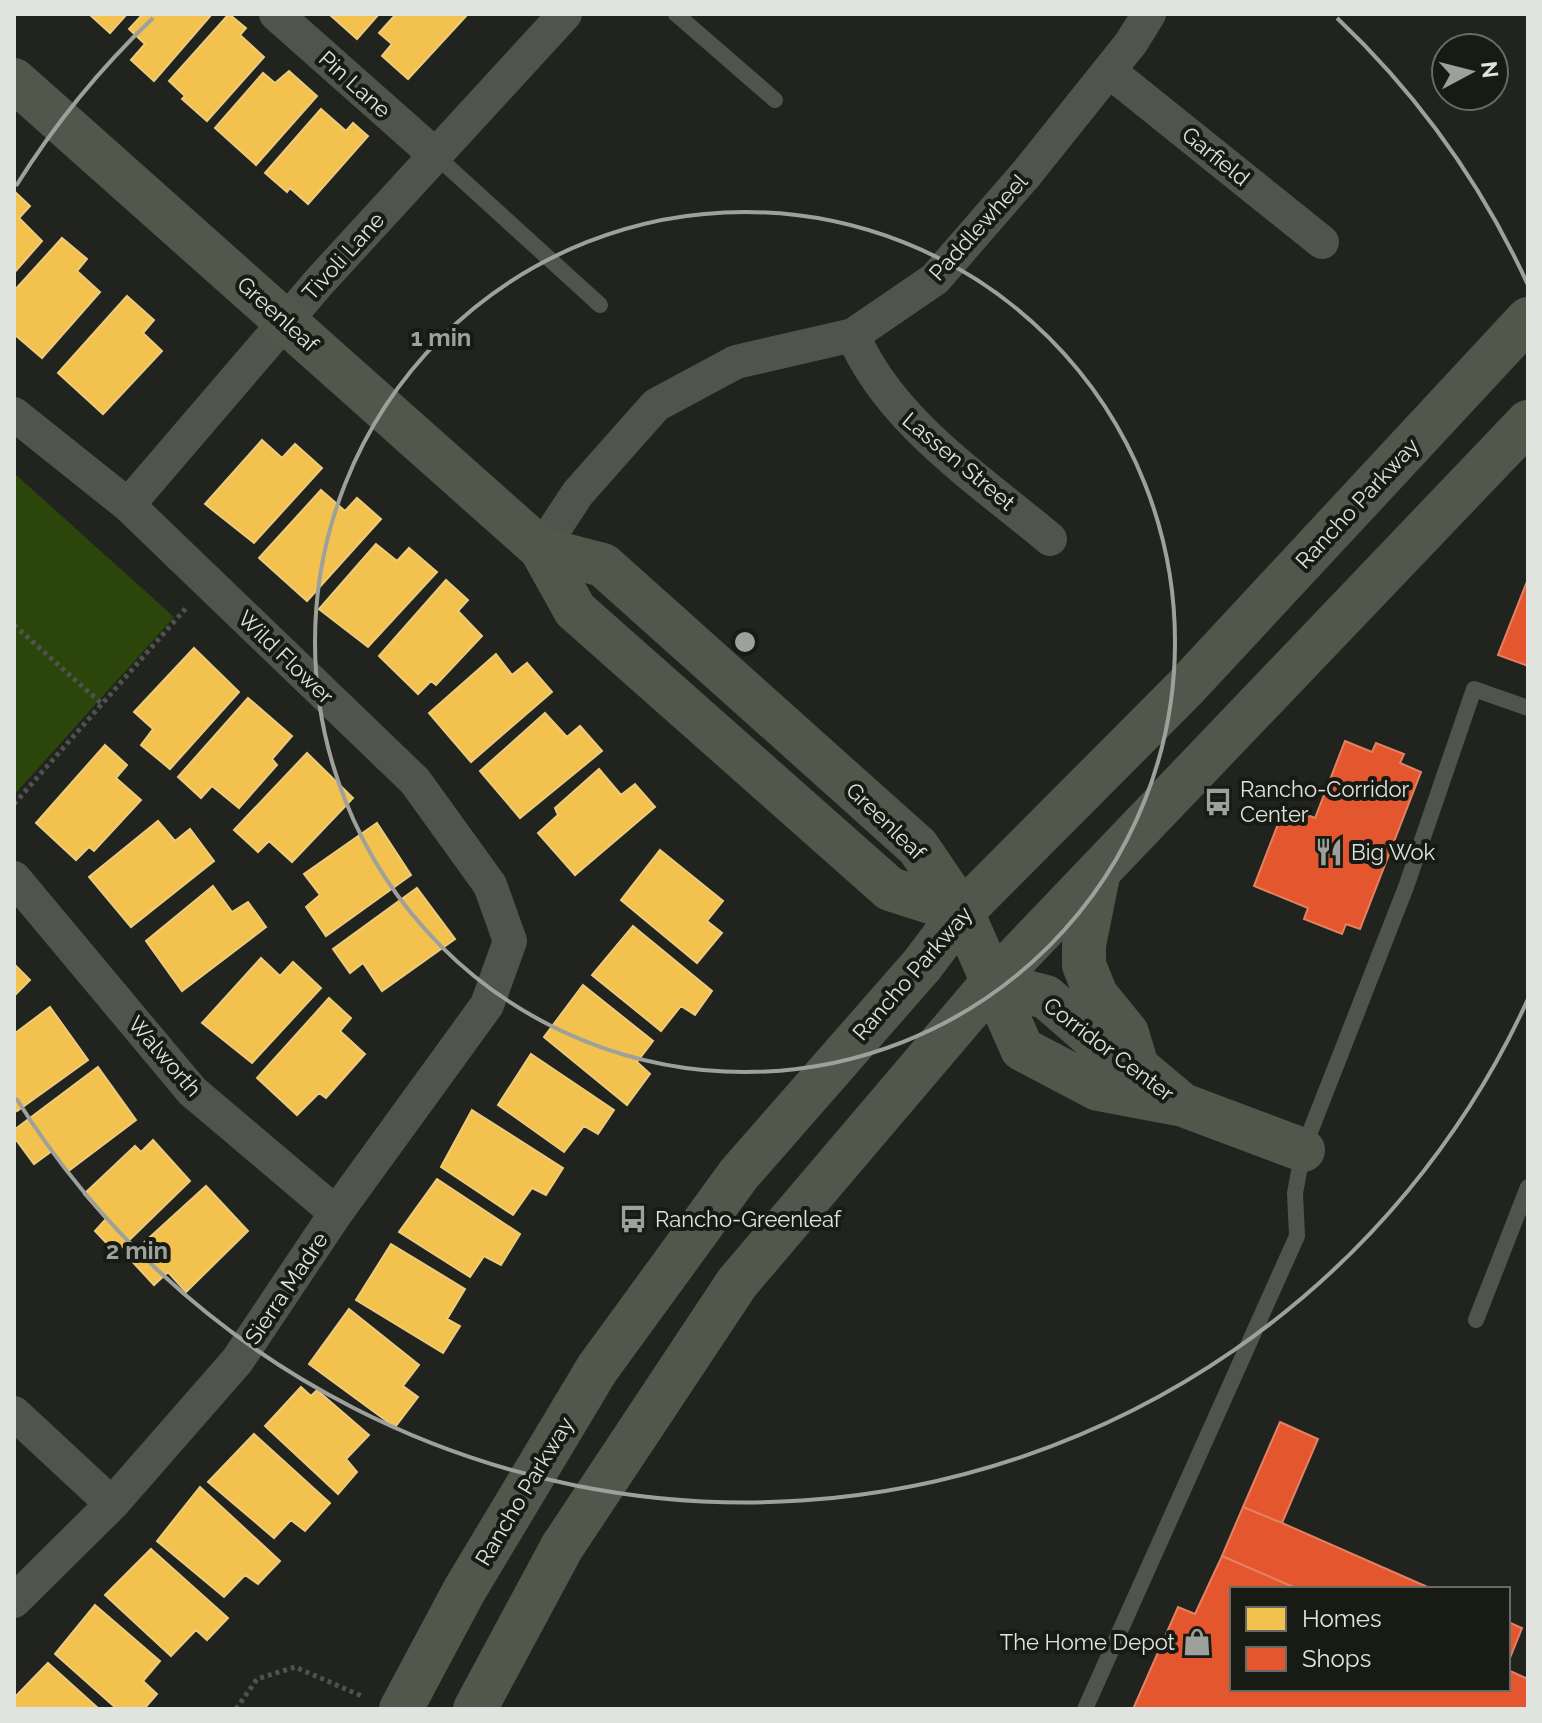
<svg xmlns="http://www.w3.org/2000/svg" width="1542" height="1723" viewBox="0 0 1542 1723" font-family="Raleway,sans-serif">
  <rect width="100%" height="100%" fill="#21231f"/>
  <path fill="#2b450a" d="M14,473L174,617L14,795Z"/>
  <path fill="#f2c14e" stroke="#edcb7a" stroke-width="2" d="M89,14H127L110,33Z
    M143,14H212L154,81L131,60L145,44L129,29Z
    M229,14L246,28L240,35L264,57L207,121L182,99L185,96L169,81Z
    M329,14H379L357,39Z
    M396,14H468L408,79L382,56L392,44L379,33Z
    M289,71L317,96L256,165L215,128L263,73L275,83Z
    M321,109L346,131L353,123L368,136L308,204L290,188L287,192L265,173Z
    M14,191L30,206L19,218L42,241L14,273Z
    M62,238L87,259L77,271L100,292L42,358L14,334V291Z
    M127,296L154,320L143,333L162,351L103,414L58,373Z
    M262,440L282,458L295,444L322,468L254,543L205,504Z
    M321,490L345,511L357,498L381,519L307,601L259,558Z
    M376,544L397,561L409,548L437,572L368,647L319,609Z
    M446,580L468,600L458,611L482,636L436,685L431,681L418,694L379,656Z
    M194,648L239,692L170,769L141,745L153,729L134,712Z
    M496,654L512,675L527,663L552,692L471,762L429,713Z
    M248,698L292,736L272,759L277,765L239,808L212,786L201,798L178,777Z
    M545,713L567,737L580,726L602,751L520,818L480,771Z
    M105,745L127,765L116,778L141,800L94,851L89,847L76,860L36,823Z
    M307,753L353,798L292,862L269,841L258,852L234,830Z
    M599,769L621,795L635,784L655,807L575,875L538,833L558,815L555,808Z
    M158,821L175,841L190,829L214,861L131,927L89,877Z
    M377,823L411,875L326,936L306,907L320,895L304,874Z
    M660,850L723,901L707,921L722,933L697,963L621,900Z
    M213,886L232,912L248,902L266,927L182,991L146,941Z
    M417,888L455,939L382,991L363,963L350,973L333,949Z
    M633,926L712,991L695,1015L681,1006L661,1031L592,975Z
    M261,958L280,976L293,962L321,988L252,1063L202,1023Z
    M14,964L30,980L14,996Z
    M583,985L653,1041L637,1062L650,1074L627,1105L544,1037Z
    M329,998L351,1018L340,1031L365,1054L326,1098L319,1093L297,1115L257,1078Z
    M50,1007L88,1060L17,1111L14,1107V1034Z
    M531,1054L614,1110L598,1134L584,1126L564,1152L498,1105Z
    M98,1067L136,1120L67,1172L52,1151L34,1164L14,1137V1130Z
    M472,1110L563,1168L546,1195L532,1188L513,1215L441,1167Z
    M153,1140L190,1181L116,1253L95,1231L106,1219L84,1194L135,1146L141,1152Z
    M437,1179L520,1234L501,1265L484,1256L470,1277L399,1232Z
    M206,1186L248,1231L186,1292L168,1272L154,1285L128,1257Z
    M391,1244L465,1289L447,1319L460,1326L443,1353L356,1300Z
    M349,1309L419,1365L403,1386L418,1397L395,1427L309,1364Z
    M301,1387L311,1396L317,1390L369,1435L346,1459L357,1472L338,1494L265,1426Z
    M254,1434L330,1503L305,1531L291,1520L274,1538L208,1482Z
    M200,1487L280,1561L258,1584L245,1575L224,1597L157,1541Z
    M151,1549L228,1618L207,1640L196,1630L171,1656L105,1595Z
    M95,1605L160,1661L143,1681L157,1694L144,1709H117L55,1654Z
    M48,1663L99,1709H14V1698Z"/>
  <path fill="#e4572e" stroke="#e38163" stroke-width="2" d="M1528,579V666L1498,655Z
    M1345,741L1372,752L1376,743L1404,754L1400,763L1421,772L1360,929L1346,924L1342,934L1304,919L1308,908L1254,886L1285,806L1315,818Z
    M1280,1422L1318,1439L1282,1523L1243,1507Z
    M1243,1507L1282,1523L1432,1589H1298L1222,1556Z
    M1222,1556L1298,1589H1232V1689H1508V1670L1528,1679V1709H1133L1178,1607L1195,1614Z
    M1508,1622L1522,1628L1508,1663Z"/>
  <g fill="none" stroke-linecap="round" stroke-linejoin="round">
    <path stroke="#50534d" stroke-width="5" stroke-dasharray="4 4" stroke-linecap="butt" d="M14,625L102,704
      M14,804L187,607
      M236,1709L257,1679L295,1667L364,1697"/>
    <path stroke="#50554c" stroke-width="16" d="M676,14L775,100
      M434,154L600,305
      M1476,1320L1528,1187
      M1085,1709L1297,1236L1295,1193L1303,1150L1406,887L1474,689L1528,708"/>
    <path stroke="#50554c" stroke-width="34" d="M276,14L434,154
      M1109,71L1322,242
      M853,335C889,421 980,480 1050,539
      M14,414L128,505L415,781L490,885L510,941L487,1005L336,1213L237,1361L112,1504L14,1601
      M128,505L320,281L565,14
      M541,549L578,493L656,405L736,362L853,335L935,279L1027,173L1131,43L1149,14
      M14,878L192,1091L336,1213
      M14,1413L112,1504"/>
    <path stroke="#51584b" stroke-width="44" d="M14,80L541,549L575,610L890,889L962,912
      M541,549L603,565L918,847L962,912L1022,1049L1098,1089L1183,1105L1303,1150
      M1099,871L1084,945V965L1096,995L1127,1033L1136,1063
      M992,983L1046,997L1099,1043L1129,1060L1179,1102
      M401,1709L464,1591L597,1369L739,1174L922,965L962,912L1185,688L1528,319
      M475,1709L562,1547L737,1283L992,983L1528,422"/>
  </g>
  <g fill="none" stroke="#9ea09c" stroke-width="4">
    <circle cx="745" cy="642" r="430"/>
    <path d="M1528 999A860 860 0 0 1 16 1098M16 186A860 860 0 0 1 153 18M1337 18A860 860 0 0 1 1528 285"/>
  </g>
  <defs>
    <symbol id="bus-bare" viewBox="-9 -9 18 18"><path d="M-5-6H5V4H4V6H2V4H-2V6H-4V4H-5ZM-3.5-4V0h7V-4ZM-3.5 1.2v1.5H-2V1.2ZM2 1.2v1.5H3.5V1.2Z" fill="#9ea09c" stroke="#171b14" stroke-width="2.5" paint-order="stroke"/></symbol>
    <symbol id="restaurant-bare" viewBox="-9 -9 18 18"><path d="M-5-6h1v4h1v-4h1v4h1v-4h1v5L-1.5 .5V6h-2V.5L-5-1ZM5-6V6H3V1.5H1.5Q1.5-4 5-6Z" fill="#9ea09c" stroke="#171b14" stroke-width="2.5" paint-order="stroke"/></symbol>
    <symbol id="shop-bare" viewBox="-9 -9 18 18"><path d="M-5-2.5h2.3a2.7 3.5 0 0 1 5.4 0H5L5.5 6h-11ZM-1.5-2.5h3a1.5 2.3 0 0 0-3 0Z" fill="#9ea09c" stroke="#171b14" stroke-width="2.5" paint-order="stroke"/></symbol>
  </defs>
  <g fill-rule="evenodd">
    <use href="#bus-bare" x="1198" y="782" width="40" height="40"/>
    <use href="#restaurant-bare" x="1309" y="832" width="40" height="40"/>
    <use href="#bus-bare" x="613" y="1199" width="40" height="40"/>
    <use href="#shop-bare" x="1177" y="1622" width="40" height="40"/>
  </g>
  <g text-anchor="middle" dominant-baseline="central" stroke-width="8" stroke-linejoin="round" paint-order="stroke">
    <g font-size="22" fill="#e1e3df" stroke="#171b14">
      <text transform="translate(355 84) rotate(42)">Pin Lane</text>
      <text transform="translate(1216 156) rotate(39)">Garfield</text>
      <text transform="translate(978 227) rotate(-48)">Paddlewheel</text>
      <text transform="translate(343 256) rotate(-48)">Tivoli Lane</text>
      <text transform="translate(278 314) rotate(42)">Greenleaf</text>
      <text transform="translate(959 461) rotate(40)">Lassen Street</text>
      <text transform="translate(1357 503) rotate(-47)">Rancho Parkway</text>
      <text transform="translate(286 657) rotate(44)">Wild Flower</text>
      <text transform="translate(886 821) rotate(44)">Greenleaf</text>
      <text transform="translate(912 973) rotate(-49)">Rancho Parkway</text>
      <text transform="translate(1109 1049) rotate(37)">Corridor Center</text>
      <text transform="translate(165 1056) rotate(49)">Walworth</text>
      <text transform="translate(286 1288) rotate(-56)">Sierra Madre</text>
      <text transform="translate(524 1491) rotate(-59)">Rancho Parkway</text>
    </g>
    <g font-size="22" fill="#e1e3df" stroke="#171b14" text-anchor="start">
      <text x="1240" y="789">Rancho-Corridor<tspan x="1240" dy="25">Center</tspan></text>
      <text x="1351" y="852">Big Wok</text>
      <text x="655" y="1219">Rancho-Greenleaf</text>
      <text x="1175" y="1642" text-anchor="end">The Home Depot</text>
    </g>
  </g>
  <circle cx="745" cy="642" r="12" fill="#9ea09c" stroke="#171b14" stroke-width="4"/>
  <g font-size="24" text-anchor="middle" font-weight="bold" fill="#9ea09c" stroke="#171b14" stroke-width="8" stroke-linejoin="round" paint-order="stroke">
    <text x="441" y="346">1 min</text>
    <text x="137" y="1259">2 min</text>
  </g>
  <rect width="1542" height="1723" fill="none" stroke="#e1e3df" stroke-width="32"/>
  <rect x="1230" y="1587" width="280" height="104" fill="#171b14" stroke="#686b65" stroke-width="2"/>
  <rect x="1246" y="1607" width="40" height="24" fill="#f2c14e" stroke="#686b65" stroke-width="2"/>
  <text x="1302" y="1627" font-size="24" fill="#e1e3df">Homes</text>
  <rect x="1246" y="1647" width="40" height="24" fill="#e4572e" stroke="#686b65" stroke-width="2"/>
  <text x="1302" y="1667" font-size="24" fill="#e1e3df">Shops</text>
  <g transform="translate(1470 72) rotate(83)"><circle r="38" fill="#171b14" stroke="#686b65" stroke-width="2"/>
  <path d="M0-6L14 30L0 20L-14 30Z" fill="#9ea09c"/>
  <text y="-12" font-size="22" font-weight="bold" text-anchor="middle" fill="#e1e3df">N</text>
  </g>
</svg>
